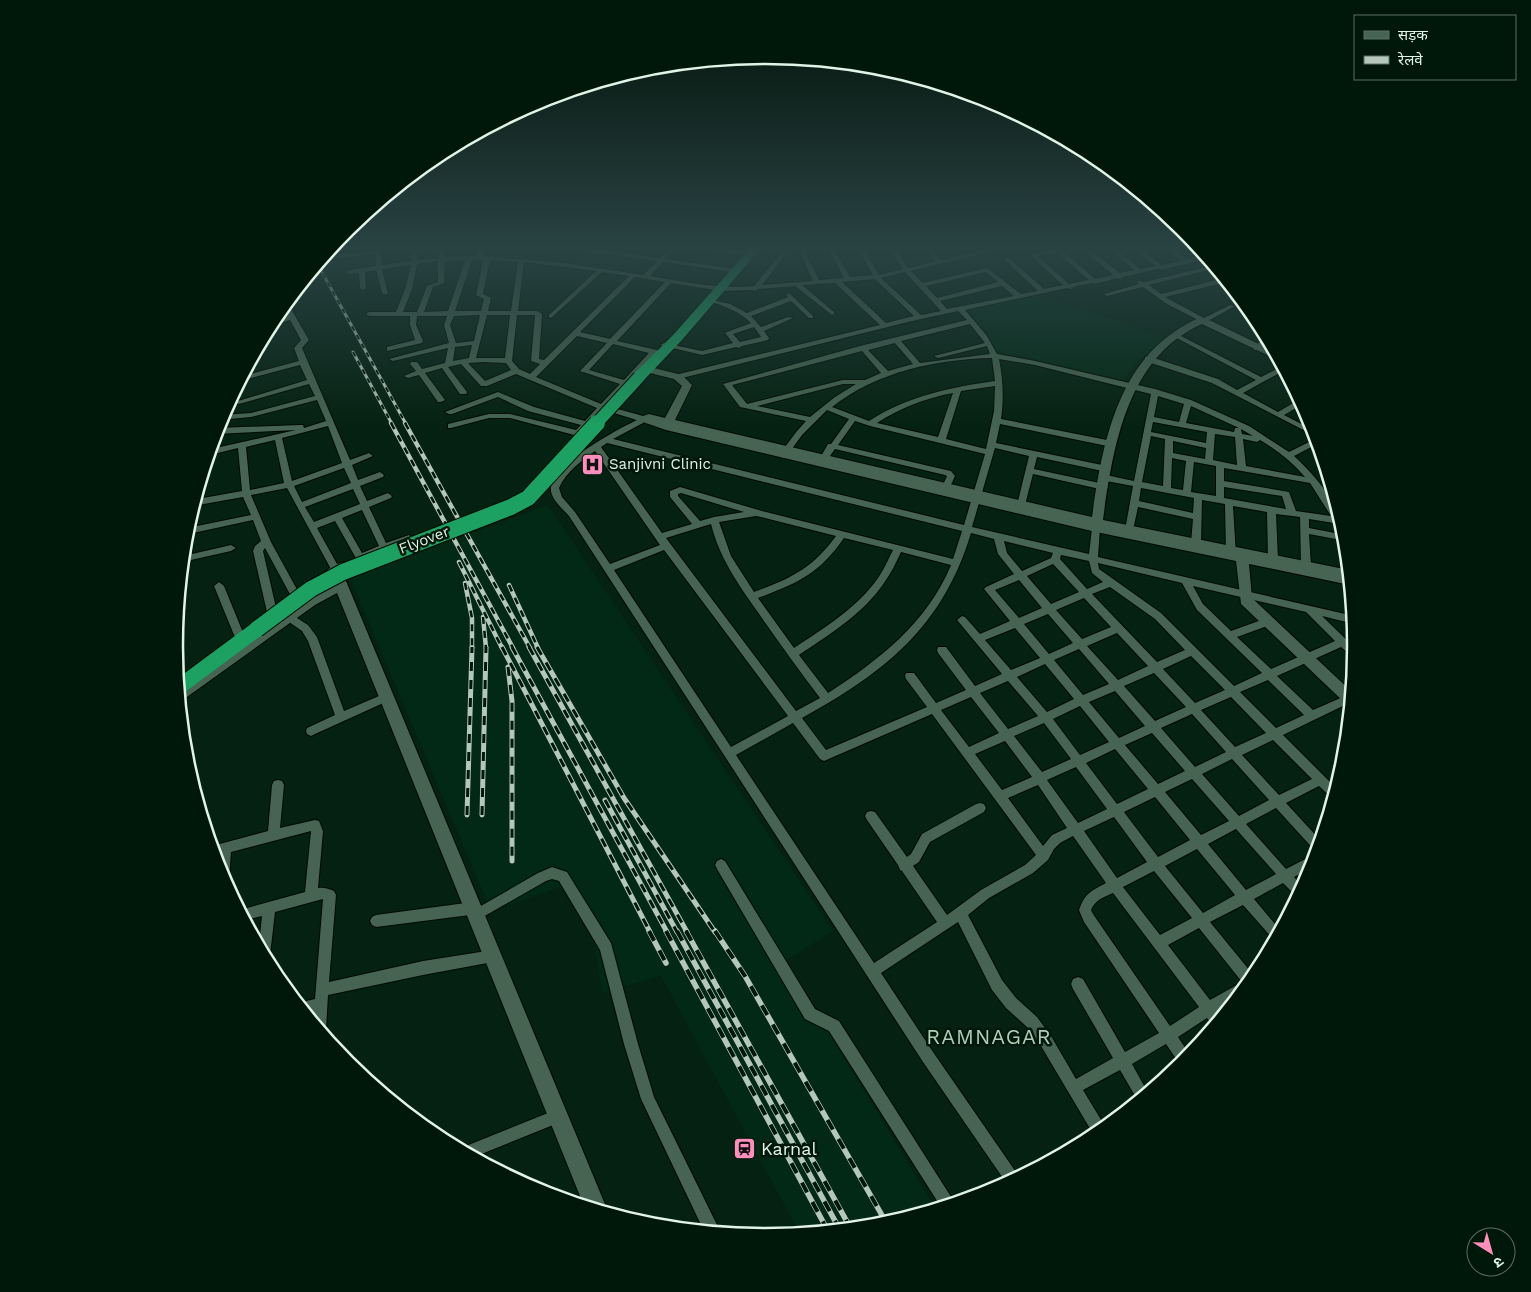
<svg xmlns="http://www.w3.org/2000/svg" width="1531" height="1292" viewBox="0 0 1531 1292" font-family="'Work Sans','Noto Sans Devanagari',sans-serif">
  <rect width="100%" height="100%" fill="#042111"/>
  <path fill="#022915" d="M1038,295L1165,336L1137,363L1124,380L997,351L987,333L966,309Z
    M548,505L833,931L776,967L806,1019L827,1030L936,1209L881,1226L800,1234L661,976L602,993L593,936L564,886L491,911L350,578Z"/>
  <g fill="none" stroke-linecap="round" stroke-linejoin="round">
    <defs>
      <path id="street" d="M374,247H380L382,265L411,261V247H417V260L439,258V247H445V257L477,256L479,247H485L483,256L564,263L643,275L657,261L568,249L565,247H580L660,258L671,247H677L666,259L731,268L734,270L731,272L663,262L650,276C685,282 719,289 754,286L780,254L759,247H768L787,253L762,285L813,281L797,247H803L819,280L844,278L827,247H833L850,277L873,275L857,247H863L879,275L903,269L887,247H893L909,268L935,261L924,247H930L941,260L997,247H1007L1006,248L911,271L923,283L987,268L1021,294L1038,291L1006,261V259H1010L1044,289L1063,285L1030,255L1057,247H1072L1062,250L1095,279L1113,275L1080,247H1087L1120,273L1134,270L1107,247H1114L1140,269L1155,266L1131,247H1138L1161,265L1181,261L1164,247H1171L1187,259L1206,255L1208,259L1161,270L1158,269L1123,277L1120,279L1117,278L1095,284L1092,283L1073,287L1072,289L1067,288L965,310L987,336L997,354L1035,361L1155,389L1191,400L1249,426L1289,452L1317,438L1319,443L1294,456C1316,476 1345,510 1346,541L1309,534L1311,566L1306,569L1301,566L1300,517L1276,514L1278,559L1273,562L1268,559L1267,512L1233,506L1236,555L1231,558L1226,555L1225,504L1202,500L1201,543L1196,546L1191,543L1193,519L1138,507L1133,530L1129,533L1126,532L1125,530L1133,486L1106,481L1102,478L1106,475L1134,481L1151,394L1035,365L999,359C1003,379 1004,398 1001,419L1112,441L1116,444L1112,447L1000,424L996,443L1107,466L1111,469L1107,472L1037,457L1034,469L1104,484L1108,487L1104,490L1033,474L1025,505L1021,508L1018,507L1017,505L1029,456L995,448L972,527L1089,554L1092,528L1096,525L1100,528L1098,557L1354,616V624L1322,616L1356,649L1355,659L1341,647L1277,676L1313,710L1352,693L1351,702L1283,735L1337,789L1334,800L1319,786L1286,803L1321,841L1317,853L1276,808L1246,824L1286,869L1315,854L1317,855L1313,867L1294,877L1303,888L1298,898L1283,883L1254,899L1280,930L1275,941L1243,905L1210,922L1255,977L1235,1001L1218,1011L1222,1017L1214,1027L1207,1018L1178,1037L1190,1055L1181,1066L1166,1044L1132,1064L1148,1093L1138,1101L1120,1070L1083,1090L1106,1128L1095,1137L1041,1046L1027,1027L1006,1008L992,990L958,922L881,973L933,1052L1018,1175L1019,1177L1007,1184L923,1062L569,516C563,509 549,498 551,487C555,463 616,430 637,420L604,410L581,435L578,436L510,418H489L451,428H448V424L489,414H510L576,430L581,425L528,411L498,397L452,414H449L445,412L498,392L534,407L585,421L597,408L516,374L487,386H481L461,364L448,367L467,392L466,394H460L442,368L425,373L445,400L441,402H438L419,375L408,378L404,376L416,371L410,364L411,362H417L422,369L445,363L448,348L393,361L389,359L449,343L444,325L447,316H417L416,325L423,341L422,343L387,351V347L415,340L410,325V316H369L366,314L369,312H396L405,289L411,265L382,269L388,293L385,295L382,293L376,270L365,272L366,288L363,290L360,288L359,273L349,274L346,272L349,270L376,266L375,254L339,258L336,256L339,254L374,251ZM1056,252L1089,280L1069,284L1038,256ZM465,260L448,311L424,312L433,287L444,283L445,261ZM472,260H483L476,295L484,299L481,311H455ZM490,260L518,262L511,311H488L491,298L483,294ZM438,261V282L427,286L417,312H403L412,289L417,264ZM524,262L596,271L549,315V317L551,318L602,272L629,276L544,360L539,359L542,314L537,311H518ZM905,272L941,311L921,315L881,278ZM986,272L998,282L937,298L926,286ZM635,277L665,282L610,339L580,332ZM875,279L877,281L914,316L886,323L842,282ZM671,283L721,291L752,290L755,291L758,289L795,286L832,315L834,314V312L802,285L835,283L880,325L675,375L674,377L678,379L912,321L958,311L967,320L860,346L723,384L740,407L806,421L797,431L779,455L783,458L786,457L802,435L827,410L849,419L831,444H828L820,458L821,460H827L835,449L945,475L947,476L942,487L946,490L949,489L955,476L951,471L838,445L855,421L870,426L985,454L964,525L613,439L643,423L644,418L643,416L607,406L655,355L661,353L657,350L617,341ZM1002,286L1014,296L947,309L940,301ZM480,315L474,341L456,343L450,325L454,316ZM487,315H510L505,358H476ZM517,315H535L531,361L540,364L530,374L519,369L512,361ZM970,324L985,343L934,356L938,358L987,346L990,354L920,363L901,341ZM577,336L607,343L580,371L620,384L601,404L536,377ZM895,343L913,364L888,371L868,350ZM613,344L649,353L624,380L589,370ZM472,345L469,358L453,361L455,347ZM862,351L881,373L865,380H843L747,404L732,385ZM992,358L995,381C951,387 908,396 869,421L832,407C876,372 937,359 992,358ZM483,362L506,363L511,370L485,381L468,363ZM843,384H856L835,397L810,417L757,406ZM995,386L994,411L986,449L946,439L961,391ZM953,393L938,437L877,423C900,408 926,398 953,393ZM1158,396L1184,404L1179,422L1154,417ZM1191,406L1239,428H1235L1234,432L1186,423ZM1153,422L1207,432L1206,443L1151,432ZM1241,429L1253,436L1242,434ZM1215,434L1235,437L1237,465L1213,460ZM1151,436L1165,439L1163,486L1142,482ZM1243,439L1257,442L1260,440C1277,450 1292,462 1305,477L1246,466ZM1173,441L1206,448L1205,459L1173,453ZM607,443L962,531L953,559L762,511L680,487L670,491V497L692,524L662,533L601,447ZM595,451L660,545L610,564L575,512L562,497L559,488C566,472 581,461 595,451ZM1172,458L1186,461L1183,490L1171,488ZM1194,462L1216,466V496L1191,492ZM1224,468L1310,483L1331,516L1296,511L1289,492L1224,481ZM1224,487L1282,496L1286,509L1224,498ZM1141,488L1194,498L1193,513L1139,501ZM681,493L744,512L714,517L700,521L678,496V494ZM756,516L761,517L836,536C813,568 790,579 754,592L731,556L719,522ZM1309,519L1334,523L1340,534L1309,528ZM711,524C719,557 738,584 757,611C778,641 798,669 820,698L796,711L666,538ZM971,533L994,539L998,554L1014,574L986,587L984,589L1010,621L980,634L965,617L962,616L957,620L1002,674L975,686L946,647H938L937,650L938,653L966,690L936,703L914,673H906L905,676L906,679L927,707L826,750L802,718C884,673 943,627 971,533ZM844,538L893,550C888,560 884,569 878,578C857,608 824,628 794,648L758,598C798,583 819,574 844,538ZM1004,541L1053,553L1051,558L1022,571L1007,553ZM664,550L788,716L731,747L614,570ZM901,552L951,565C927,623 879,660 828,693L799,655C830,634 863,614 884,583C891,573 896,563 901,552ZM1061,555L1089,561L1092,573L1103,582L1087,589L1060,559ZM1098,563L1182,583L1197,610L1262,673L1234,686L1161,613L1099,569ZM1053,564L1079,592L1051,604L1027,576ZM1019,580L1042,608L1019,618L995,590ZM1193,586L1306,612L1335,641L1271,669L1237,637L1270,625L1272,622L1270,619L1267,618L1231,631L1203,604ZM1110,587L1155,619L1185,650L1157,662L1092,594ZM1084,598L1111,627L1082,639L1056,610ZM1048,614L1073,643L1049,654L1024,624ZM1015,628L1040,658L1011,670L985,640ZM1117,633L1148,666L1118,680L1087,646ZM1079,649L1109,684L1083,695L1054,660ZM1191,656L1225,690L1195,703L1163,669ZM1045,664L1074,699L1047,712L1017,677ZM1154,673L1186,707L1155,721L1124,686ZM1268,680L1304,715L1276,728L1240,692ZM1008,681L1038,716L1008,729L980,693ZM1115,691L1145,726L1119,738L1089,702ZM971,697L999,733L969,747L941,710ZM1231,697L1266,733L1235,747L1201,710ZM1080,706L1109,742L1080,755L1053,719ZM932,714L1036,855L1025,865L981,890L947,915L913,866L919,862L930,842L984,812L986,808L984,804L980,803L976,804L922,834L911,854L907,857L875,812L871,811L867,812L865,816L867,820L898,865L900,870L902,871L937,922L874,963L736,755L793,723L820,759L824,761ZM1192,714L1226,752L1195,767L1161,728ZM1044,723L1071,759L1042,772L1014,736ZM1152,733L1185,771L1158,784L1125,745ZM1273,740L1312,779L1279,795L1242,755ZM1005,741L1032,777L1002,790L975,754ZM1115,749L1148,789L1117,804L1086,763ZM1232,759L1269,800L1239,816L1202,774ZM1076,767L1107,809L1078,823L1047,780ZM1192,779L1229,821L1201,835L1165,792ZM1038,785L1067,828L1052,835L1043,846L1008,798ZM1155,797L1190,840L1158,857L1124,812ZM1114,817L1147,862L1117,878L1084,831ZM1236,829L1276,874L1246,890L1208,844ZM1073,836L1106,883C1091,891 1085,893 1079,910L1084,922L1159,1033L1125,1052L1083,979L1078,977L1073,979L1071,984L1073,989L1113,1058L1076,1079L1051,1036L1037,1017L1016,998L1002,980L968,915L989,898L1033,873L1048,860L1054,849L1060,843ZM1197,849L1235,895L1203,913L1165,866ZM1154,871L1192,918L1160,935L1123,887ZM1113,893L1199,1007L1170,1026L1093,914L1091,910C1095,900 1104,897 1113,893ZM1199,928L1242,982L1210,1000L1168,945Z
        M698,247H713L745,251L748,253L745,255L701,249Z
        M1214,265L1216,268L1149,285L1161,294L1225,278L1227,282L1165,297L1204,318L1230,305L1235,306L1206,322H1202L1167,304L1143,287L1107,296L1104,294L1139,284L1137,282L1138,281L1145,282Z
        M789,293L813,316V318H809L791,301L751,316L761,327L788,317L793,318L764,331L769,338L768,340L742,346L739,348L736,347L702,355L660,345L664,343L702,351L733,343L725,333L727,332L751,323C739,311 724,306 708,301V299L730,304L747,313L788,297L786,295ZM754,327L761,337L740,342L733,334Z
        M287,302L309,340L302,348L350,460L369,453L373,456L352,465L358,480L380,472L384,475L383,477L360,486L367,501L388,493L392,496L391,498L369,507L386,543L409,535L413,538L412,540L360,561L357,560L335,521L317,528L337,564L344,562L349,565C346,570 337,573 332,571L287,488L251,495L271,542L300,595L298,598H292L265,548L263,551L277,612L272,616L267,612L253,551L255,546L261,541L253,520L193,533L192,554L231,545L236,548L231,551L191,560L185,577L181,578L187,528L251,515L243,497L193,506L202,477L205,480L203,498L242,491L238,448L210,455L211,449L296,430L216,434L217,428L300,425H303L304,428L326,421L317,400L251,417L219,420L222,415L251,413L315,396L309,384L239,404L235,402L307,380L300,365L240,381L243,376L299,361L294,348L301,340L290,320L269,327L272,322L288,316L283,307ZM328,426L342,463L292,481L282,438ZM275,440L284,483L250,490L246,447ZM344,468L351,483L302,502L294,486ZM353,489L360,504L314,522L305,507ZM362,510L379,546L362,553L342,518Z
        M1173,334H1177L1261,377L1283,366L1285,370L1243,393L1278,412L1300,399L1303,404L1284,415L1315,431L1317,437L1212,383L1145,361V357H1151L1218,379L1237,390L1256,380L1173,336Z
        M1266,338L1270,342L1260,350H1254V346Z
        M219,582L224,586L244,635L242,638H236L234,635L214,586Z
        M289,613L308,625L317,637L344,711L386,693L390,694L391,697L390,700L315,734L311,736L307,734L306,731L307,728L335,715L308,641L302,631L286,620L284,617L286,614Z
        M278,780L282,781L284,785L280,828L315,820L319,821L323,831L318,888C324,887 329,889 334,891L336,895L329,982L423,961L493,950L498,951L499,956L498,961L423,975L328,995L326,1029L323,1034L313,1022L314,1012L306,1014L298,1003L315,999L323,899L275,912L270,955L267,960L259,945L262,916L245,920L240,910L305,892L311,831L231,852L229,878L225,883L218,866V855L215,856L212,846L268,831L272,785L274,781Z
        M721,859L725,861L815,1009L839,1021L955,1203L941,1207L829,1031L805,1019L717,869L715,865L717,861Z
        M552,867L567,872L611,943L638,1044L654,1097L721,1233L704,1231L641,1099L624,1044L600,950L559,881L552,879L546,881L476,921L472,919L470,915L376,927L372,925L370,921L372,917L376,915L473,902L477,904L479,907L538,873Z
        M558,1109L563,1111L565,1116L563,1121L474,1157L460,1150L461,1148Z"/>
      <path id="secondary" d="M1199,318H1205L1275,352L1280,361L1202,324C1127,357 1113,447 1103,520L1349,570L1350,585L1249,564L1252,598L1352,692L1351,706L1346,704L1241,604L1236,561L1096,532L666,430L634,419L649,414L665,418L682,386L674,379L642,371L641,369L646,366L682,375L692,385L675,420L1092,517C1103,439 1119,353 1199,318Z
        M335,564L341,569L607,1209L605,1212L584,1206L337,593L315,605L180,702L179,688L305,597L333,583L331,575L326,571Z"/>
      <path id="highway" d="M751,247H762L682,340L644,380H634L632,377L634,374L674,334Z
        M257,622L263,624L266,629L263,634L185,692L179,694L178,678L251,624Z"/>
    </defs>
    <use href="#street" stroke="#000a02" stroke-width="2"/>
    <use href="#secondary" stroke="#000a02" stroke-width="2"/>
    <use href="#highway" stroke="#000a02" stroke-width="2"/>
    <use href="#street" fill="#466451" fill-rule="evenodd"/>
    <use href="#secondary" fill="#466451" fill-rule="evenodd"/>
    <use href="#highway" fill="#1ca162" fill-rule="evenodd"/>
    <defs>
      <path id="rail-far3" d="M318,265L406,424
        M353,352L392,424"/>
      <path id="rail-far2" d="M391,423L513,648
        M405,423L530,648
        M459,562L502,648
        M465,583L472,618V648
        M509,585L538,648
        M483,617L486,648"/>
      <path id="rail-far1" d="M502,647L650,932
        M512,647L667,932
        M529,647L687,932
        M537,647L624,798L715,932
        M508,667L512,701V861
        M605,800L677,932
        M467,815L472,647
        M482,815L486,647"/>
      <path id="rail" d="M649,931L666,963
        M666,931L828,1231
        M677,931L840,1230
        M686,931L851,1229
        M715,931L745,976L887,1224"/>
    </defs>
    <use href="#rail-far3" stroke="#b4c7ba" stroke-width="3"/>
    <use href="#rail-far2" stroke="#b4c7ba" stroke-width="4.5"/>
    <use href="#rail-far1" stroke="#b4c7ba" stroke-width="5"/>
    <use href="#rail" stroke="#b4c7ba" stroke-width="5.5"/>
    <use href="#rail-far3" stroke="#001809" stroke-width="2" stroke-dasharray="5" stroke-linecap="butt"/>
    <use href="#rail-far2" stroke="#001809" stroke-width="2.5" stroke-dasharray="7" stroke-linecap="butt"/>
    <use href="#rail-far1" stroke="#001809" stroke-width="3" stroke-dasharray="9" stroke-linecap="butt"/>
    <use href="#rail" stroke="#001809" stroke-width="4" stroke-dasharray="11" stroke-linecap="butt"/>
    <defs>
      <path id="highway-bridge-far1" d="M596,424L639,377"/>
      <path id="highway-bridge" d="M257,629L311,589L343,572L511,507L528,498L597,423"/>
    </defs>
    <use href="#highway-bridge-far1" stroke="#000a02" stroke-width="14" stroke-linecap="butt"/>
    <use href="#highway-bridge" stroke="#000a02" stroke-width="18" stroke-linecap="butt"/>
    <use href="#highway-bridge-far1" stroke="#1ca162" stroke-width="12"/>
    <use href="#highway-bridge" stroke="#1ca162" stroke-width="16"/>
  </g>
  <linearGradient id="sky" x2="0" y2="1"><stop stop-color="#021209"/><stop offset="0.58" stop-color="#294343"/><stop offset="1" stop-color="#294343" stop-opacity="0"/></linearGradient>
  <rect width="1531" height="428" fill="url(#sky)"/>
  <defs>
    <symbol id="hospital-square" viewBox="-11 -11 22 22"><rect x="-9" y="-9" width="18" height="18" rx="4" fill="#fe8ebc" stroke="#001809"/><path d="M-5-5h3v3.5h4V-5h3V5h-3V1.5h-4V5h-3Z" fill="#111"/></symbol>
    <symbol id="station-square" viewBox="-11 -11 22 22"><rect x="-9" y="-9" width="18" height="18" rx="4" fill="#fe8ebc" stroke="#001809"/><path d="M-3-6H3Q5-6 5-4V2Q5 4 3 4L4.5 6H3L1.5 4h-3L-3 6H-4.5L-3 4Q-5 4-5 2V-4Q-5-6-3-6ZM-3.5-4v3h7v-3ZM-3.5 1v1.5H-2V1ZM2 1v1.5H3.5V1Z" fill="#111"/></symbol>
  </defs>
  <g fill-rule="evenodd">
    <use href="#hospital-square" x="580" y="452" width="25" height="25"/>
    <use href="#station-square" x="732" y="1136" width="25" height="25"/>
  </g>
  <g text-anchor="middle" dominant-baseline="central" stroke-width="5" stroke-linejoin="round" paint-order="stroke">
    <g font-size="15" fill="#e2f3e7" stroke="#001809" text-anchor="start">
      <text x="609" y="464">Sanjivni Clinic</text>
    </g>
    <g font-size="15" fill="#e2f3e7" stroke="#001809">
      <text transform="translate(424 540) rotate(-21)">Flyover</text>
    </g>
    <g font-size="18" fill="#e2f3e7" stroke="#001809" text-anchor="start">
      <text x="761" y="1148">Karnal</text>
    </g>
    <g font-size="21" letter-spacing="1" fill="#adcfb8" stroke="#001809">
      <text x="989" y="1036">RAMNAGAR</text>
    </g>
  </g>
  <path d="M0 0H1531V1292H0ZM183 646a582 582 0 1 1 1164 0a582 582 0 1 1-1164 0Z" fill="#001809" fill-rule="evenodd"/>
  <path fill="none" stroke="#e2f3e7" stroke-width="2.5" d="M183 646a582 582 0 1 1 1164 0a582 582 0 1 1-1164 0Z"/>
  <rect x="1354" y="15" width="162" height="65" fill="#001809" stroke="#5a7062"/>
  <rect x="1364" y="31" width="25" height="8" fill="#466451" stroke="#5a7062"/>
  <text x="1398" y="40" font-size="15" fill="#e2f3e7">सड़क</text>
  <rect x="1364" y="56" width="25" height="8" fill="#b4c7ba" stroke="#5a7062"/>
  <text x="1398" y="65" font-size="15" fill="#e2f3e7">रेलवे</text>
  <g transform="translate(1491 1252) rotate(143)"><circle r="24" fill="#001809" stroke="#5a7062"/>
  <path d="M0-4L9 19L0 12L-9 19Z" fill="#fe8ebc"/>
  <text y="-8" font-size="14" font-weight="bold" text-anchor="middle" fill="#e2f3e7">उ</text>
  </g>
</svg>
